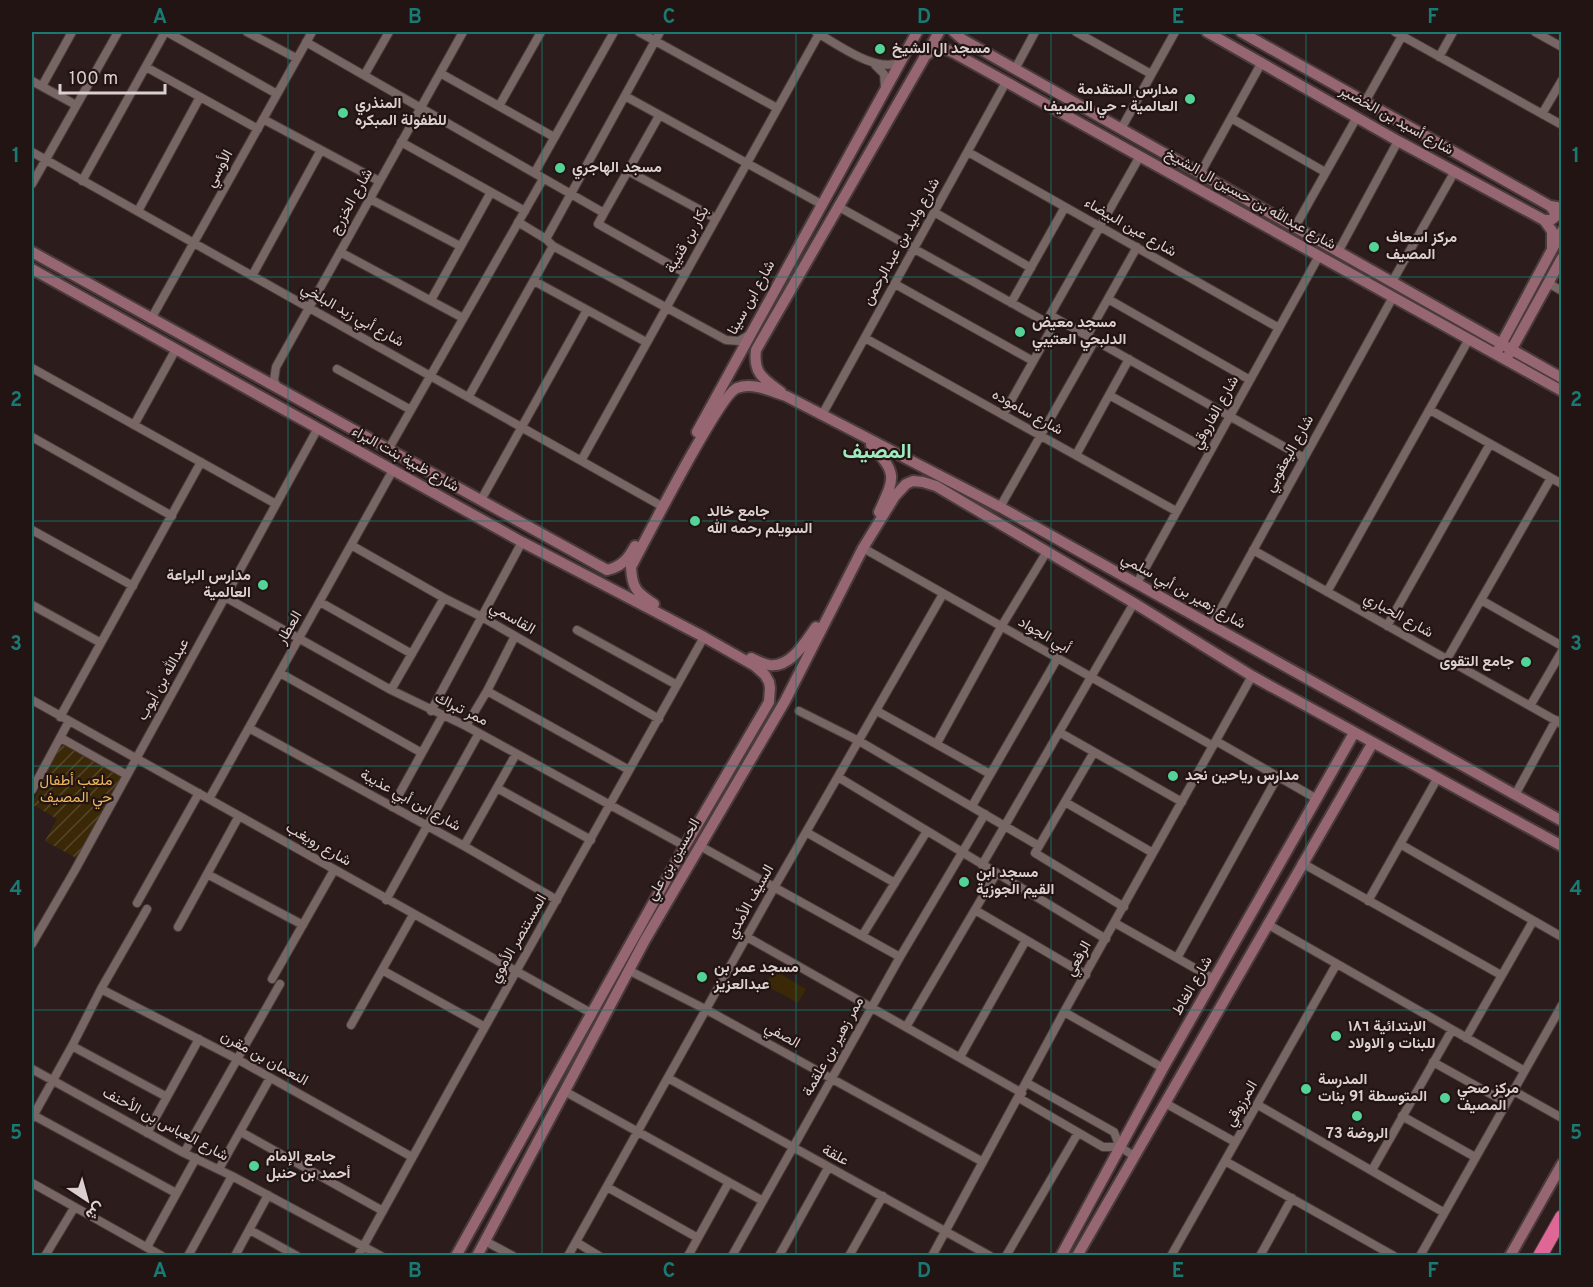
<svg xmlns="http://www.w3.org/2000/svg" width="1593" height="1287" viewBox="0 0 1593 1287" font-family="Overpass,Vazirmatn,sans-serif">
  <defs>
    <pattern id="garden-furrows" width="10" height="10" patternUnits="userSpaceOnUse" patternTransform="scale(1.5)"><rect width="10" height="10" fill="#3b2807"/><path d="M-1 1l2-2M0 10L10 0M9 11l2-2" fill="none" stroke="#57462a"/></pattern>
  </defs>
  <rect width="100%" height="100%" fill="#2c1d1c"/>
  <path fill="#3b2807" d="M774,970L806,989L798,1003L765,985Z"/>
  <path fill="url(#garden-furrows)" d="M61,744L122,777L78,859L45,841L57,819L32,804Z"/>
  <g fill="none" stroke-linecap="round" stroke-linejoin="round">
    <defs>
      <path id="street" d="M167,32L277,94
        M247,32L296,58
        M639,32L777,108
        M816,32C837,44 877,74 900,62
        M1076,32L1151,74
        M1395,32L1562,125
        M1535,32L1562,47
        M306,42L604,213L598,224L685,273
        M1439,57L1453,32
        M875,65L884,74L885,88
        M146,67L258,129
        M1015,69L1035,32
        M440,73L554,137
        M365,74L389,32
        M32,81L76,105
        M42,86L72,32
        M625,96L821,204
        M1365,102L1402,36
        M499,106L541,32
        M1542,114L1562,80
        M1231,118L1325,172
        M263,119L379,181
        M1121,129L1175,32
        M401,142L525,211
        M32,152L658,504
        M968,152L1279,328
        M628,171L715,218
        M535,172L614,32
        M1200,174L1262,62
        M82,181L165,32
        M32,184L118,32
        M370,199L460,246
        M839,207L1053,326
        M138,211L200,97
        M934,212L1031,268
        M604,213L659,116
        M518,222L546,239L553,246L726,340L739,341L749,335
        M1295,227L1357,117
        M546,239L660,32
        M340,252L463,318
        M1338,252L1398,141
        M252,276L321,150
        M534,281L646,342
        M1392,282L1455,171
        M1548,283L1562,291
        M895,284L1033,361
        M1108,299L1250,380
        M431,300L491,192
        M1011,303L1065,207
        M1050,315L1304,458
        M151,319L312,32
        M1050,319V315L1140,156
        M1087,336L1137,247
        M865,338L1176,511
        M32,368L276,504
        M337,369L411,410
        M277,387L274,380L276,367L463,32
        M1109,395L1210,451
        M469,396L553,246
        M1430,410L1562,484
        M822,415L1006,82
        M1003,415L1053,326
        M134,425L176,349
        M32,437L172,516
        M388,450L543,179
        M1076,455L1129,359
        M582,459L819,34
        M481,500L587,310
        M1000,507L1095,340
        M32,530L133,586
        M351,545L444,598L482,617L659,719
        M863,548L1213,746
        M1253,550L1562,724
        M1137,583L1319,256
        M1327,592L1469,339
        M225,597L391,690L466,726L685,846
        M1481,600L1562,646
        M320,602L412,654
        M32,605L101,643
        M1212,625L1393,297
        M1387,626L1490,444
        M577,630L677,685
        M1447,659L1551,478
        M280,673L422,753
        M391,690L444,598
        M487,691L629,770
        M32,700L591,1013
        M1530,706L1562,651
        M431,711L522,542
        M799,711L859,741L1039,846
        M877,711L990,774
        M60,717L201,462
        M466,726L487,691L515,636
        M249,728L464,846L557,900
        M1059,732L1182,802
        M61,738L127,775
        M1216,741L1317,799
        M937,743L1001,627L1046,553
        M1094,752L1035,853L1124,907
        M838,777L1106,939
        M497,788L591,840
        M32,790L69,721
        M1515,795L1556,720
        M209,799L393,470
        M1065,802L1153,853
        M972,806L1057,659
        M392,807L443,715
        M806,832L895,883
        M1400,844L1562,937
        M464,846L516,754
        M700,846L900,957
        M1302,863L1501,975
        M982,865L1134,603
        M207,874L303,925
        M386,900L479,733
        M1368,901L1437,779
        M137,903L199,793
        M975,910L1086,975
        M1115,923L1214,979
        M1267,924L1523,1070
        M178,927L239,816
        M862,936L927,831
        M747,937L1022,1093
        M32,944L75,870L318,428
        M1177,958L1278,776
        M382,970L485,1027
        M630,971L707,1010L983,1162
        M272,979L334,870
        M101,989L237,1059L412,1157
        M1064,1012L1163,1068
        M351,1025L413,915
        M906,1027L996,874
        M1466,1038L1533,921
        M72,1046L167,1097
        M960,1057L1026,940
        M1433,1062L1505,1102
        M32,1069L184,1153L232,1176L381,1256
        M668,1078L990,1256
        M1027,1083L1114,1132L1120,1147
        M1512,1090L1562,1118
        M566,1092L763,1201
        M1019,1098L1103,1147H1120L1134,1156
        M1165,1103L1235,1142
        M1258,1105L1443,1212
        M33,1115L176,1193
        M1402,1116L1475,1157
        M32,1118L72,1046L101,989L147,909
        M241,1132L383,1211
        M147,1133L199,1039
        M184,1153L280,984
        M1225,1161L1394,1256
        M219,1169L270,1078
        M1372,1170L1452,1030
        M32,1183L162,1256
        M607,1187L698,1238
        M250,1230L297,1256
        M485,1241L513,1256
        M576,1242L599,1256
        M147,1247L196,1158
        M45,1256L74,1208
        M188,1256L232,1176
        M235,1256L268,1195
        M358,1256L454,1082L704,637
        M568,1256L775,886L943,594
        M688,1256L729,1182
        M732,1256L900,957L985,814
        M779,1256L828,1168
        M849,1256L883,1196
        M932,1256L1064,1012L1252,676
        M1006,1256L1078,1133
        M1171,1256L1336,965
        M1260,1256L1292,1198
        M1420,1256L1562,1005"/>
      <path id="secondary" d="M954,32L962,39L1562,378
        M1207,32L1398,141L1544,220L1552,231V249
        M1241,32L1550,206L1562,208
        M924,57L936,47L943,48L954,53L1562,391
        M1544,220H1551L1555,217L1554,211L1550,206
        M32,252L607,570C621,567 628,559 635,546
        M32,269L522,542L704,637L755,666L765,675L769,682L770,688L769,702L685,846L456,1256
        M1498,350L1562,231
        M1509,354L1562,258
        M781,392C764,379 753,374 756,350L939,32
        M697,432L917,32
        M871,445C898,474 895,477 879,512
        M654,604C636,592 632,588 631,567C645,541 720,394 737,388C753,382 770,391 786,396L1000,507L1562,821
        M751,658C756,660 763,664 769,665C791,668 805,642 816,627
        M477,1256L645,940L785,701L863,548L895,496L906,484L913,481L923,482L936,486L1134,603L1252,676L1562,846
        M1061,1256L1163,1068L1354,733
        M1077,1256L1372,744
        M1510,1256L1562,1164"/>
      <path id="highway" d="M1540,1256L1562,1217"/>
    </defs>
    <use href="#street" stroke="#483b3a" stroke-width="10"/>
    <use href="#secondary" stroke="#483b3a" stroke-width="14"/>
    <use href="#highway" stroke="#483b3a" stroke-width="16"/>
    <use href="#street" stroke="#786664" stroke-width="8"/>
    <use href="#secondary" stroke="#976673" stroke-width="10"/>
    <use href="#highway" stroke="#de6796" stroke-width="14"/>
  </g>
  <path fill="none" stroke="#197a73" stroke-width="1.5" stroke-opacity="0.55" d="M288,32V1256M542,32V1256M796,32V1256M1051,32V1256M1306,32V1256M32,277H1562M32,521H1562M32,766H1562M32,1010H1562"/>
  <g fill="#53d396" stroke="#221413" stroke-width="2">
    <circle cx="880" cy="49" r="6"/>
    <circle cx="1190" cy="99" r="6"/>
    <circle cx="343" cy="113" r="6"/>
    <circle cx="560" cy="168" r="6"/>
    <circle cx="1374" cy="247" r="6"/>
    <circle cx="1020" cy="332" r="6"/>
    <circle cx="695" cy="521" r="6"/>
    <circle cx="263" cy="585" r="6"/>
    <circle cx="1526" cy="662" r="6"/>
    <circle cx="1173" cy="776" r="6"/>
    <circle cx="964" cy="882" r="6"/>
    <circle cx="702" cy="977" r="6"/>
    <circle cx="1336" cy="1036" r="6"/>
    <circle cx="1306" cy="1089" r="6"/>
    <circle cx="1445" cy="1098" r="6"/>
    <circle cx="1357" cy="1116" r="6"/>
    <circle cx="254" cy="1166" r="6"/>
  </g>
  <g text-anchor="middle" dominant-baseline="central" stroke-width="4.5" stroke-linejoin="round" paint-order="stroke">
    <g font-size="15" font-weight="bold" fill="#dbd0cf" stroke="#221413" text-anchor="start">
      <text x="892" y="49">مسجد ال الشيخ</text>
      <text x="1178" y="90" text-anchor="end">مدارس المتقدمة<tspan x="1178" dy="17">العالمية - حي المصيف</tspan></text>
      <text x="355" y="104">المنذري<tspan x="355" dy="17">للطفولة المبكره</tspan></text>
      <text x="572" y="168">مسجد الهاجري</text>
      <text x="1386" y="238">مركز اسعاف<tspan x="1386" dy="17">المصيف</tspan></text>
      <text x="1032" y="323">مسجد معيض<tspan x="1032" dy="17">الدلبحي العتيبي</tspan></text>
      <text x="707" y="512">جامع خالد<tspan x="707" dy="17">السويلم رحمه الله</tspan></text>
      <text x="251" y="576" text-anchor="end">مدارس البراعة<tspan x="251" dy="17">العالمية</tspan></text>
      <text x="1514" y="662" text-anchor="end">جامع التقوى</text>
      <text x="1185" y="776">مدارس رياحين نجد</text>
      <text x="976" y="873">مسجد ابن<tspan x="976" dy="17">القيم الجوزية</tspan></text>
      <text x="714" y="968">مسجد عمر بن<tspan x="714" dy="17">عبدالعزيز</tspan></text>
      <text x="1348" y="1027">الابتدائية ١٨٦<tspan x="1348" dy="17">للبنات و الاولاد</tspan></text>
      <text x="1318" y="1080">المدرسة<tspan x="1318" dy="17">المتوسطة 91 بنات</tspan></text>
      <text x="1457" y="1089">مركز صحي<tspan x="1457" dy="17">المصيف</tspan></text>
      <text x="1357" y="1134" text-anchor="middle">الروضة 73</text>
      <text x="266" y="1157">جامع الإمام<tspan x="266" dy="17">أحمد بن حنبل</tspan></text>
    </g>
    <g font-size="15" fill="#dbd0cf" stroke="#221413">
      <text transform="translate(1396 121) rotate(29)">شارع أسيد بن الخضير</text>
      <text transform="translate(220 169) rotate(-61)">الأوسي</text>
      <text transform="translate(1250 200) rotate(29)">شارع عبدالله بن حسين ال الشيخ</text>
      <text transform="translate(352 202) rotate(-61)">شارع الخزرج</text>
      <text transform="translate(1130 228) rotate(30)">شارع عين البيضاء</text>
      <text transform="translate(688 240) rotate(-61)">بكار بن قتيبة</text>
      <text transform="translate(902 242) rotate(-61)">شارع وليد بن عبدالرحمن</text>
      <text transform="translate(752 298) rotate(-61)">شارع ابن سينا</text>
      <text transform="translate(352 316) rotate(29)">شارع أبي زيد البلخي</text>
      <text transform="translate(1027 413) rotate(29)">شارع ساموده</text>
      <text transform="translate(1216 413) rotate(-61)">شارع الفاروقي</text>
      <text transform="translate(1290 454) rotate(-61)">شارع اليعقوبي</text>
      <text transform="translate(405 460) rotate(29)">شارع ظبية بنت البراء</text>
      <text transform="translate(1183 592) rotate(29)">شارع زهير بن أبي سلمي</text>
      <text transform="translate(1398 616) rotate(29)">شارع الحباري</text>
      <text transform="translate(512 619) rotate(30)">القاسمي</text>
      <text transform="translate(290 628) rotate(-60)">العطار</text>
      <text transform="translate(1044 636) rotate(30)">أبي الجواد</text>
      <text transform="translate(164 680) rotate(-61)">عبدالله بن أيوب</text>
      <text transform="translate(461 710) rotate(26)">ممر تبراك</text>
      <text transform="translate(410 801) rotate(29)">شارع ابن أبي عذيبة</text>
      <text transform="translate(318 845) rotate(30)">شارع رويغب</text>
      <text transform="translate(674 860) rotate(-60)">الحسين بن علي</text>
      <text transform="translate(751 902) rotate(-61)">السيف الأمدي</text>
      <text transform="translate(519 939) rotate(-60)">المستنصر الأموي</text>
      <text transform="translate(1079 959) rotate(-61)">الرقعي</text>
      <text transform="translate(1193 986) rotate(-60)">شارع الغاط</text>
      <text transform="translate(782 1036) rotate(29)">الصفي</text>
      <text transform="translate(834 1047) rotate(-61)">ممر زهير بن علقمة</text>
      <text transform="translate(264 1059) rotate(29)">النعمان بن مقرن</text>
      <text transform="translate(1242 1104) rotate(-60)">المرزوقي</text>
      <text transform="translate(165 1125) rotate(28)">شارع العباس بن الأحنف</text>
      <text transform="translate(835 1156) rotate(28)">علقة</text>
    </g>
    <g font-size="15" fill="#ecb65b" stroke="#221413">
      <text x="76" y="781">ملعب أطفال<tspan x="76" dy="17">حي المصيف</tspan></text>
    </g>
    <g font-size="21" font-weight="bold" fill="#9cecc0" stroke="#221413">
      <text x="877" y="452">المصيف</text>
    </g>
  </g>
  <rect width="1593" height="1287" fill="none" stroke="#221413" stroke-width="66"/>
  <g transform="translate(87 1200) rotate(144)" stroke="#221413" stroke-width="4.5" paint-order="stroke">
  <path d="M0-4.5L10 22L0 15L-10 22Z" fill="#dbd0cf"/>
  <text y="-9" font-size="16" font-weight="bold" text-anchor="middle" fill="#dbd0cf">ش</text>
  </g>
  <path d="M60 84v9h105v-9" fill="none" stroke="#dbd0cf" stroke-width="3"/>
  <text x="69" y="84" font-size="18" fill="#dbd0cf" stroke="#221413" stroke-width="4.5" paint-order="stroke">100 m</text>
  <rect x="33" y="33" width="1527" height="1221" fill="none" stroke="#197a73" stroke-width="2"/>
  <g font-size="20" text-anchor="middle" font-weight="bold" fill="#197a73">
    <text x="160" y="23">A</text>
    <text x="415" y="23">B</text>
    <text x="669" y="23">C</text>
    <text x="924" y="23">D</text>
    <text x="1178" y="23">E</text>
    <text x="1433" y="23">F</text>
    <text x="16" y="162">1</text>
    <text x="1576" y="162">1</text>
    <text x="16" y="406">2</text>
    <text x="1576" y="406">2</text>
    <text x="16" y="650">3</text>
    <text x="1576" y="650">3</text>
    <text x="16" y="895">4</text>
    <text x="1576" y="895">4</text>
    <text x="16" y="1139">5</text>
    <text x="1576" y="1139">5</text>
    <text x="160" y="1277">A</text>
    <text x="415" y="1277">B</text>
    <text x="669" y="1277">C</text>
    <text x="924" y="1277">D</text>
    <text x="1178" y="1277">E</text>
    <text x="1433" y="1277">F</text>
  </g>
</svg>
